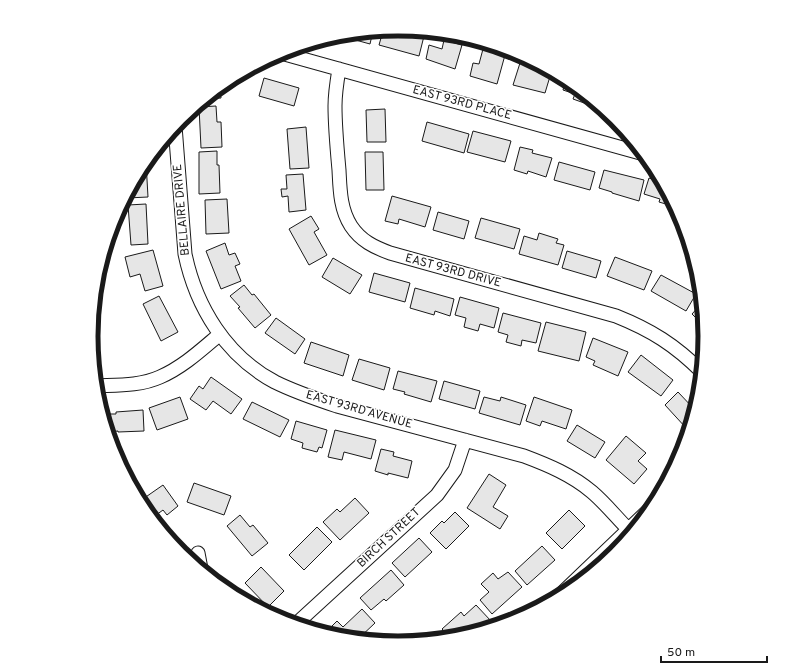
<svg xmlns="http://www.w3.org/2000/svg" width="797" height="672" viewBox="0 0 797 672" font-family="Overpass,sans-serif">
  <rect width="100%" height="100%" fill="#fff"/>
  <path fill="#e6e6e6" stroke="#1a1a1a" d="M388,30L399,33L400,30L424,36L419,56L379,45L383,31Z
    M373,31L370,44L341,36V35Z
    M444,40L462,45L455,69L426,59L429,45L442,49Z
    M483,49L505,55L497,84L470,76L473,63L479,64Z
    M520,63L551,73L545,93L513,85Z
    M264,78L299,88L294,106L259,96Z
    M566,79L589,97L587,104L573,99L575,94L563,90Z
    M220,87L221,98L206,99Z
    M216,106L217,122H221L222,147L201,148L199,107Z
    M385,109L386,142H367L366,110Z
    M427,122L469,134L464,153L422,141Z
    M306,127L309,168L290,169L287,129Z
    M473,131L511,141L505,162L467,152Z
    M520,147L533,150L532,153L552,158L546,177L528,171L527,174L514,170Z
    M217,151V165H219L220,193L199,194V152Z
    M365,152H383L384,190H366Z
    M146,162L148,197L127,198V196Z
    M559,162L595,172L590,190L554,180Z
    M604,170L644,180L639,201L612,193V192L599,188Z
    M303,174L306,210L289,212L288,196L282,197L281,189H287L286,175Z
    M649,178L663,182L676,207L659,202L660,199L644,194Z
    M392,196L431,207L425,227L399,219L398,224L385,221Z
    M227,199L229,233L206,234L205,200Z
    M146,204L148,244L131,245L128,205Z
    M438,212L469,221L464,239L433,230Z
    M311,216L319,229L314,232L327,255L309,265L289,229Z
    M481,218L520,229L514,249L475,238Z
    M539,233L558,239L556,243L564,245L558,265L519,254L524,236L537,240Z
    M225,243L229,255L235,253L240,264L235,266L241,281L221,289L206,251Z
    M153,250L163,286L145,291L140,274L130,277L125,257Z
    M567,251L601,261L596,278L562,268Z
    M615,257L652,271L644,290L607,276Z
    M333,258L362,275L350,294L322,277Z
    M374,273L410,283L405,302L369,292Z
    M661,275L696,294L686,311L651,291Z
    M244,285L252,295L254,294L271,315L255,328L238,308L240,307L230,296Z
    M415,288L454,299L450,316L435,311L434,315L410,308Z
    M159,296L178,332L161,341L143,304Z
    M460,297L499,308L494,328L480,324L478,331L464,327L466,318L455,315Z
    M702,303L705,327L692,314Z
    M503,313L541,323L536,343L522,340L521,346L506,342L508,335L498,332Z
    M276,318L305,339L295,354L265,333Z
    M546,322L586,332L579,361L538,351Z
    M593,338L628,352L618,376L593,365L595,361L586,357Z
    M311,342L349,355L343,376L304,363Z
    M641,355L673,380L661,396L628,372Z
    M359,359L390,368L384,390L352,380Z
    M398,371L437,381L431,402L404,394L405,392L393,389Z
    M211,377L242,399L231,414L213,401L206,410L190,399L199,386L203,389Z
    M444,381L480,391L475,409L439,399Z
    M678,392L695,410L691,426L687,429L665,405Z
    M180,397L188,419L157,430L149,408Z
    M484,397L500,401L501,397L526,405L520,425L479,413Z
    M534,397L572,410L566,429L542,421L540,426L526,421Z
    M252,402L289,420L280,437L243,419Z
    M143,410L144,431L118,432V431L108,432L103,414H116V412Z
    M296,421L327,430L322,448L319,447L317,452L302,448L303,443L291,439Z
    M577,425L605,442L595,458L567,441Z
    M335,430L376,440L371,459L344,452L342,460L328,457Z
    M626,436L646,453L638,461L647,469L634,484L606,460Z
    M381,449L394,452L393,456L412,461L408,478L388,473V475L375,471Z
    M489,474L506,485L493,507L508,516L500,529L467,508Z
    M194,483L231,496L224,515L187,502Z
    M163,485L178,506L167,515L163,510L152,518L140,501Z
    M355,498L369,513L340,540L323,522L337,509L340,512Z
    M569,510L585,526L562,549L546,533Z
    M455,512L469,526L446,549L430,533L442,521L444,523Z
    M240,515L250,527L253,525L268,543L252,556L227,526Z
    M317,527L332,542L304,570L289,555Z
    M419,538L432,552L405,577L392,563Z
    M542,546L555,560L527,585L515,571Z
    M261,567L284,591L268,607L245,583Z
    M391,570L404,585L386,601L384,599L371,610L360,598Z
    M508,572L522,587L492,614L480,600L489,592L481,584L493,573L498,579Z
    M476,605L491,621L481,630L458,637L451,638L442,629L461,612L464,616Z
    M362,609L375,623L358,639L338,637L331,635L327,631L337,621L343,627Z"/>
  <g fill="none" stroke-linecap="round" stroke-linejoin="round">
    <defs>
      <path id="minor" d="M281,53L644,154
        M339,69C337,81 335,93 335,106C335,127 337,148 339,170C340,189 340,209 351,226C361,241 374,247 390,253L616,316C651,330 675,345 702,372
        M175,126L185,254C196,307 226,356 275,382C295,392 316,399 337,406L524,456C548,465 572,475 592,492C605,503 616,517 628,529
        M96,386C117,385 140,386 160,377C183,367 201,350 220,334
        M198,553L201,569
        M559,596L654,505
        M296,624L437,495L455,470L465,440"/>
    </defs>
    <use href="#minor" stroke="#1a1a1a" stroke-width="15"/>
    <use href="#minor" stroke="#fff" stroke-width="13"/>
  </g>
  <g text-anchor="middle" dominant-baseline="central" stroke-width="3" stroke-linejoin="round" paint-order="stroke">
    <g font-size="12" fill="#1a1a1a" stroke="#fff">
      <text transform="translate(462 103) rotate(15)">EAST 93RD PLACE</text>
      <text transform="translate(182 210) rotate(-95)">BELLAIRE DRIVE</text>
      <text transform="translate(453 271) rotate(15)">EAST 93RD DRIVE</text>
      <text transform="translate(359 410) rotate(16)">EAST 93RD AVENUE</text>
      <text transform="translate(389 538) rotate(-43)">BIRCH STREET</text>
    </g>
  </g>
  <path d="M0 0H797V672H0ZM98 336a300 300 0 1 1 600 0a300 300 0 1 1-600 0Z" fill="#fff" fill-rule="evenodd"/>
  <path fill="none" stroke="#1a1a1a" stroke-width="5" d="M98 336a300 300 0 1 1 600 0a300 300 0 1 1-600 0Z"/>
  <path d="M661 656v6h106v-6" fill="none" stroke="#1a1a1a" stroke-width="2"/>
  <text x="667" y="656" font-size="12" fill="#1a1a1a" stroke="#ffffff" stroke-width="3" paint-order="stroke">50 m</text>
</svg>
